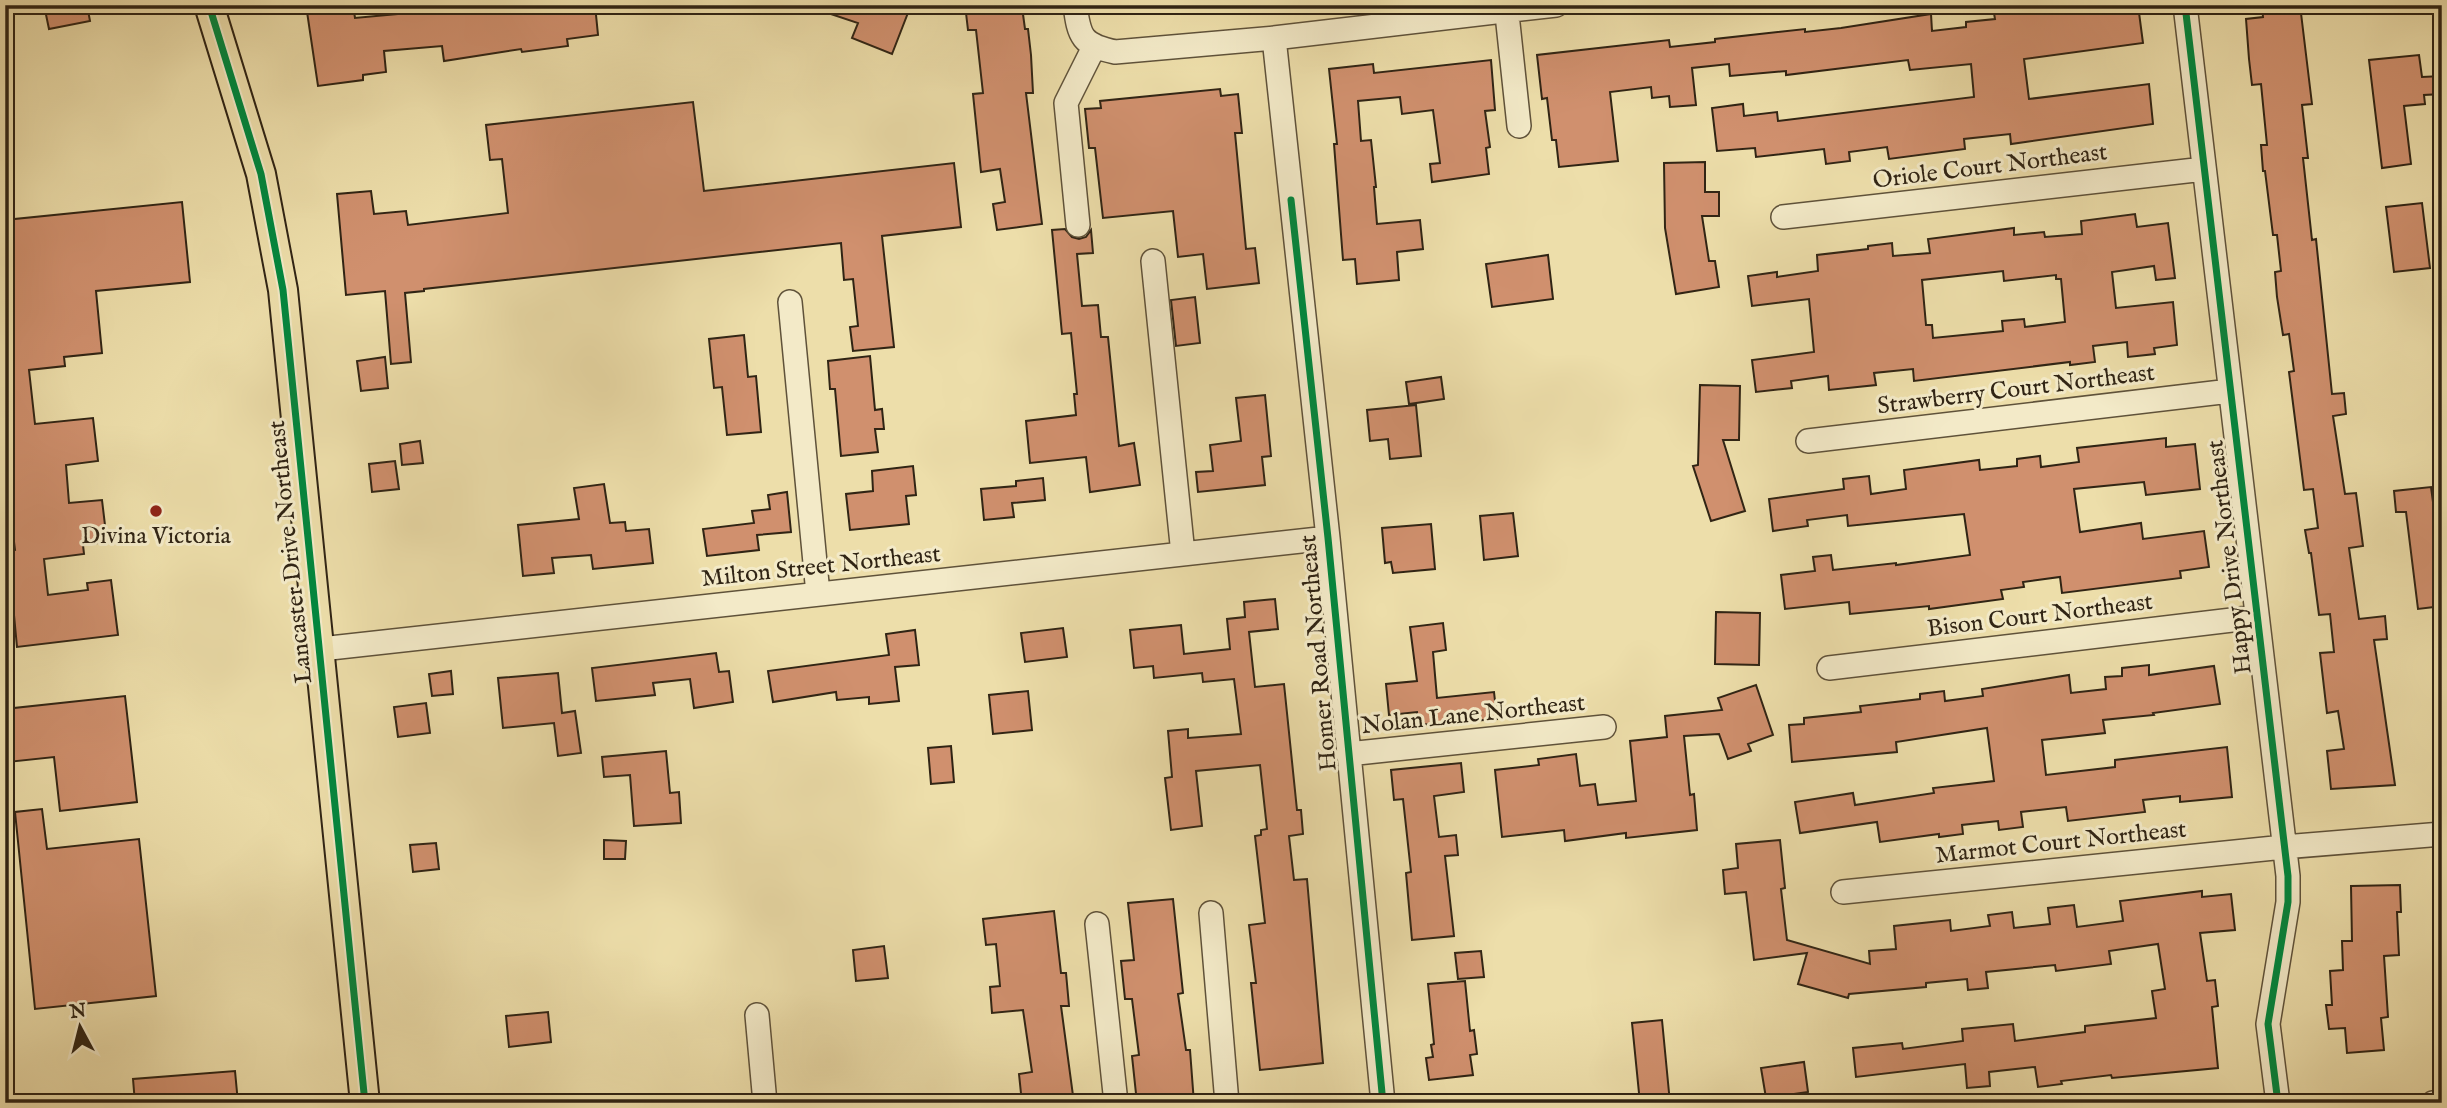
<svg xmlns="http://www.w3.org/2000/svg" width="2447" height="1108" viewBox="0 0 2447 1108" font-family="'IM FELL English',serif">
  <rect width="100%" height="100%" fill="#eddeaa"/>
  <filter id="stains"><feTurbulence type="fractalNoise" baseFrequency=".00286" numOctaves="4"/><feColorMatrix values="0 0 0 0 .2 0 0 0 0 .09 0 0 0 0 .02 0 0 0 .5 -.17"/></filter>
  <radialGradient id="worn" r=".72"><stop offset=".6" stop-color="#630" stop-opacity="0"/><stop offset="1" stop-color="#630" stop-opacity=".3"/></radialGradient>
  <path fill="#d0906e" stroke="#302414" stroke-width="2" fill-rule="evenodd" d="M44,5H87L90,21L49,29Z
    M306,5H353L355,18L408,13L407,5H595L598,35L567,39L568,46L522,52L521,49L444,61L442,46L384,51L386,72L363,75V80L318,86Z
    M814,5H911L892,54L852,38L858,23L813,8Z
    M2008,5H2049V11L2090,5H2138L2143,43L2024,59L2029,99L2149,84L2153,124L2011,144L2010,134L1964,139L1965,149L1889,159L1887,147L1849,152L1850,161L1826,164L1824,149L1756,157L1755,148L1717,151L1712,108L1743,104L1744,116L1777,112L1778,121L1974,97L1971,64L1910,70L1908,60L1786,75V71L1730,76L1729,64L1692,68L1696,105L1670,107L1669,96L1652,98L1651,87L1610,92L1618,161L1559,167L1556,140H1552L1547,98L1542,99L1537,55L1669,40L1670,47L1715,42V39L1805,29V32L1841,28L1931,14L1932,31L1966,27V22L1995,19L1993,7Z
    M2262,5H2300L2312,104L2302,105L2308,158H2303L2312,240L2316,239L2332,394L2344,393L2346,414L2333,416L2345,494L2356,493L2363,546L2349,548L2359,619L2385,616L2387,639L2374,640L2395,785L2331,789L2327,751L2344,749L2338,711L2327,713L2320,653L2334,652L2330,614L2319,615L2311,553H2309L2305,530L2318,528L2313,489L2304,490L2289,372L2294,371L2289,334L2283,335L2277,297L2275,272L2281,271L2277,235H2273L2265,171H2263L2261,145H2267L2261,84L2252,85L2249,59L2246,19L2263,17Z
    M1022,7L1025,29H1028L1031,55L1033,93H1026L1042,224L997,230L993,204L1005,202L1000,169L981,172L973,94L983,93L976,30H968L966,13Z
    M2419,55L2422,77L2442,76V94L2424,95L2425,104L2404,106L2411,164L2382,168L2369,60Z
    M1491,60L1495,110L1485,111L1490,147L1486,148L1489,174L1432,182L1430,164L1440,163L1433,110L1402,114L1400,97L1358,101L1361,141L1371,140L1376,187H1374L1377,224L1420,220L1423,249L1397,252L1399,280L1357,284L1355,259L1343,260L1334,144H1337L1329,69L1373,64L1374,73Z
    M1220,89L1221,96L1238,94L1242,133H1235L1246,249L1255,248L1259,283L1207,289L1203,254L1178,257L1173,211L1103,218L1095,148H1089L1085,109L1101,108L1100,101Z
    M693,102L704,191L954,163L961,227L882,236L894,347L853,351L850,327L858,326L853,279L844,280L841,243L424,289V291L405,293L411,362L391,364L385,291L346,295L337,194L371,191L374,214L406,211L408,225L508,213L502,159L490,160L486,125Z
    M1705,162V192H1719V216H1702L1709,261H1715L1719,287L1676,294L1665,228L1664,163Z
    M182,202L190,282L96,291L102,353L64,357L65,366L29,370L35,424L93,418L98,461L66,465L69,503L102,500L107,542L83,545L84,554L44,559L48,595L88,590L87,583L111,580L118,635L17,647L8,551L15,550L5,470V220Z
    M2422,203L2430,268L2394,272L2386,207Z
    M2135,214L2137,227L2168,223L2175,278L2156,280L2154,266L2112,272L2116,308L2173,302L2177,345L2154,348L2155,354L2128,357L2127,342L2093,346L2095,362L2070,365V362L1914,381L1913,369L1874,373L1876,385L1829,390L1828,376L1791,381L1792,388L1756,392L1752,360L1814,352L1809,299L1752,306L1748,276L1777,272V277L1818,271L1817,255L1868,249V246L1892,243L1893,256L1930,253L1928,239L2014,228V235L2044,232L2045,237L2082,234L2081,221ZM2003,271L2004,281L2056,275V279H2061L2065,322L2025,327L2024,319L2002,321L2003,331L1933,338L1932,325H1926L1922,280Z
    M1065,229L1072,237L1079,239L1086,237L1091,230L1093,253L1077,254L1082,306L1098,305L1101,337H1108L1119,446L1134,443L1140,485L1090,492L1086,457L1030,463L1026,421L1076,415L1074,394H1077L1071,333L1062,334L1052,230Z
    M1548,255L1553,299L1492,307L1486,264Z
    M1195,297L1200,343L1176,346L1171,300Z
    M744,335L748,377L756,376L761,432L727,435L722,387L714,388L709,339Z
    M870,356L875,410L882,409L884,429H875L878,452L841,456L835,389H830L828,361Z
    M385,357L388,388L361,391L357,361Z
    M1441,377L1444,399L1409,404L1406,382Z
    M1700,385L1740,386L1739,440H1723L1745,511L1711,521L1693,466L1698,465Z
    M1265,395L1271,456L1262,457L1265,485L1198,492L1196,472L1213,471L1210,445L1241,441L1236,398Z
    M1416,405L1421,456L1390,459L1388,439L1370,441L1367,410Z
    M2166,438V447L2195,444L2200,489L2146,495L2144,482L2074,489L2080,532L2141,523L2143,539L2204,531L2209,567L2180,571L2181,578L2062,593L2060,577L2023,582L2024,587L2001,590L2003,599L1929,609V606L1850,614L1849,602L1785,609L1781,575L1815,571L1813,557L1831,555L1833,570L1896,563V565L1970,555L1964,514L1848,526L1847,515L1807,520L1808,526L1773,531L1769,499L1844,489L1843,479L1869,476L1871,494L1906,489L1904,470L1979,460L1980,470L2017,466V459L2040,456L2041,467L2079,462L2077,448Z
    M420,441L423,463L402,465L400,444Z
    M395,461L399,489L372,492L369,464Z
    M913,466L916,495L906,496L909,524L850,530L846,494L873,491L872,471Z
    M1043,478L1045,500L1012,503L1014,517L984,520L981,489L1016,486V481Z
    M604,484L610,523L625,522L626,531L649,529L653,563L593,569L591,555L552,558L554,573L523,576L518,525L579,519L574,488Z
    M2431,487L2435,517L2442,516V552H2439L2442,606L2418,609L2406,512H2396L2394,491Z
    M787,492L791,532L757,535L759,550L707,556L703,529L754,523L752,511L770,509L768,495Z
    M1513,513L1518,556L1484,560L1480,516Z
    M1431,524L1435,569L1393,573L1391,562L1385,563L1382,528Z
    M1275,599L1278,629L1249,632L1255,687L1284,684L1297,810H1301L1303,834L1289,836L1294,880L1307,879L1323,1063L1260,1070L1251,983H1256L1249,925L1265,923L1255,836L1261,835V830L1267,829L1260,765L1196,771L1202,826L1171,830L1165,778L1172,777L1168,731L1188,729V738L1241,734L1234,679L1203,682L1202,673L1154,678L1153,666L1134,668L1130,630L1181,625L1184,654L1230,649L1227,619L1245,617L1244,602Z
    M1716,612L1760,613L1759,665L1715,664Z
    M1443,623L1446,650L1433,652L1437,698L1494,692L1497,719L1418,725L1417,712L1389,715L1386,684L1417,681L1410,627Z
    M1063,628L1067,657L1025,662L1021,633Z
    M915,630L919,665L895,667L899,701L869,704V697L837,700L836,692L773,702L768,671L889,655L886,634Z
    M716,653L719,672L729,671L733,702L694,708L690,679L653,683L655,695L596,701L592,668Z
    M2149,665V675L2214,666L2220,704L2153,713L2154,715L2103,720L2105,733L2042,740L2046,775L2115,767V760L2227,747L2232,797L2180,802V796L2143,800L2145,812L2068,821L2066,807L2021,812L2023,827L1999,830L1998,821L1962,825L1963,834L1939,837V834L1880,842L1877,822L1800,833L1795,802L1853,793L1855,805L1934,793L1933,788L1994,781L1987,728L1896,742L1897,752L1792,762L1789,725L1804,724V718L1861,712L1860,706L1920,699V694L1944,691L1945,701L1983,696L1982,689L2069,675L2071,693L2106,689L2105,677L2122,676V668Z
    M451,671L453,694L432,696L429,674Z
    M558,673L562,713L575,711L581,753L558,756L554,723L503,728L498,678Z
    M1756,685L1773,735L1748,744L1751,751L1728,759L1719,734L1684,736L1690,795L1694,794L1697,830L1626,838V833L1565,841L1564,830L1502,837L1495,770L1539,765L1538,759L1576,754L1580,786L1595,784L1598,805L1636,801L1630,741L1667,737L1665,716L1722,710L1718,698Z
    M1028,691L1032,730L993,734L989,695Z
    M125,696L137,802L60,811L54,757L8,762L5,709Z
    M426,703L430,733L398,737L394,707Z
    M951,746L954,782L931,784L928,748Z
    M666,751L670,793L679,792L681,823L634,826L630,775L604,777L602,757Z
    M1461,763L1464,792L1434,796L1439,837L1456,835L1458,855L1445,856L1454,936L1412,940L1406,873L1411,872L1403,799L1394,800L1391,770Z
    M42,809L47,849L139,839L156,996L35,1009L15,812Z
    M604,840L626,841L625,859H604Z
    M1780,840L1785,888L1781,889L1787,940L1870,964L1869,951L1896,949L1894,926L1950,920L1951,931L1990,926L1988,915L2012,912L2014,928L2050,924L2048,908L2074,905L2077,927L2123,921L2120,901L2202,891V897L2231,894L2235,930L2200,933L2207,981L2215,980L2218,1006L2212,1007L2218,1068L2112,1078L2111,1075L2061,1081L2062,1084L2038,1087L2035,1067L1989,1072L1990,1086L1967,1088L1965,1064L1856,1077L1853,1048L1902,1043L1903,1049L1963,1041L1962,1029L2013,1024L2015,1041L2085,1032V1026L2156,1018L2152,991L2165,989L2158,944L2109,951L2111,964L2056,971L2055,965L1986,972L1988,988L1968,990L1967,979L1926,983V987L1849,994L1848,998L1798,984L1807,953L1754,960L1746,892L1725,894L1723,870L1738,868L1736,844Z
    M436,843L439,869L413,872L410,845Z
    M2400,885L2401,912H2397L2399,955L2384,956L2388,1017L2381,1018L2384,1050L2347,1053L2345,1028L2329,1029L2326,1005H2332L2330,971L2343,970L2342,941H2352L2351,886Z
    M1173,899L1183,993L1178,994L1186,1050H1190L1194,1103H1137L1132,1056L1139,1055L1132,999H1125L1121,961L1134,960L1128,903Z
    M1054,911L1061,973H1066L1069,1006H1061L1074,1103H1022L1019,1074L1032,1072L1023,1010L992,1013L990,987L1000,986L996,944L986,945L983,919Z
    M884,946L888,978L856,981L853,950Z
    M1481,951L1484,977L1458,979L1455,953Z
    M1465,981L1470,1031L1474,1030L1477,1054L1470,1055L1473,1075L1429,1080L1426,1058L1433,1057L1431,1045L1434,1044L1428,984Z
    M548,1012L551,1042L509,1047L506,1016Z
    M1662,1020L1670,1103H1640L1632,1023Z
    M1804,1062L1808,1092L1766,1098L1761,1068Z
    M235,1071L238,1103H135L133,1079Z"/>
  <g fill="none" stroke-linecap="round" stroke-linejoin="round">
    <defs>
      <path id="minor" d="M1075,5C1079,37 1082,45 1115,52L1274,38L1556,5
        M1506,5L1519,126
        M2185,5L2288,876V902L2268,1024L2278,1103
        M1274,38L1328,538L1383,1103
        M1783,217L2204,169
        M1078,225L1066,103L1094,47
        M1153,261L1183,554
        M790,302L818,594
        M1808,441L2230,391
        M321,649L1328,538
        M1829,668L2257,617
        M1348,754L1604,727
        M1843,892L2284,847L2442,834
        M1211,913L1227,1103
        M1097,924L1116,1103
        M757,1015L765,1103
        M2433,1103L2442,1102"/>
      <path id="major" d="M209,5L261,174L283,290L365,1103"/>
    </defs>
    <use href="#minor" stroke="#5f523a" stroke-width="26"/>
    <use href="#major" stroke="#302414" stroke-width="32"/>
    <use href="#minor" stroke="#f3eac8" stroke-width="23"/>
    <use href="#major" stroke="#eddeaa" stroke-width="28"/>
    <defs>
      <path id="cycleway" d="M209,5L261,174L283,290L365,1103
        M2185,5L2288,876V902L2268,1024L2278,1103
        M1291,200L1328,538L1383,1103"/>
    </defs>
    <use href="#cycleway" stroke="#f3eac8" stroke-width="11"/>
    <use href="#cycleway" stroke="#00873e" stroke-width="7"/>
  </g>
  <circle fill="#8f2418" stroke="#f3eac8" stroke-width="2.5" cx="156" cy="511" r="7"/>
  <g text-anchor="middle" dominant-baseline="central" stroke-width="6" stroke-linejoin="round" paint-order="stroke">
    <g font-size="24" fill="#302414" stroke="#f3eac8">
      <text transform="translate(1990 167) rotate(-7)">Oriole Court Northeast</text>
      <text transform="translate(2016 390) rotate(-7)">Strawberry Court Northeast</text>
      <text transform="translate(291 552) rotate(-96)">Lancaster Drive Northeast</text>
      <text transform="translate(2230 557) rotate(-97)">Happy Drive Northeast</text>
      <text transform="translate(821 567) rotate(-6)">Milton Street Northeast</text>
      <text transform="translate(2040 616) rotate(-7)">Bison Court Northeast</text>
      <text transform="translate(1319 653) rotate(-95)">Homer Road Northeast</text>
      <text transform="translate(1473 715) rotate(-6)">Nolan Lane Northeast</text>
      <text transform="translate(2061 843) rotate(-6)">Marmot Court Northeast</text>
    </g>
    <g font-size="24" fill="#302414" stroke="#f3eac8">
      <text x="156" y="536">Divina Victoria</text>
    </g>
  </g>
  <rect width="2447" height="1108" fill="none" stroke="#eddeaa" stroke-width="28"/>
  <rect x="7" y="7" width="2433" height="1094" fill="none" stroke="#302414" stroke-width="3.5"/>
  <rect x="14" y="14" width="2419" height="1080" fill="none" stroke="#302414" stroke-width="2"/>
  <g transform="translate(80 1027) rotate(353)" stroke="#f3eac8" stroke-width="5" paint-order="stroke">
  <path d="M0-5L12 26L0 18L-12 26Z" fill="#302414"/>
  <text y="-10" font-size="19" font-weight="bold" text-anchor="middle" fill="#302414">N</text>
  </g>
  <rect width="100%" height="100%" filter="url(#stains)"/>
  <rect width="100%" height="100%" fill="url(#worn)"/>
</svg>
